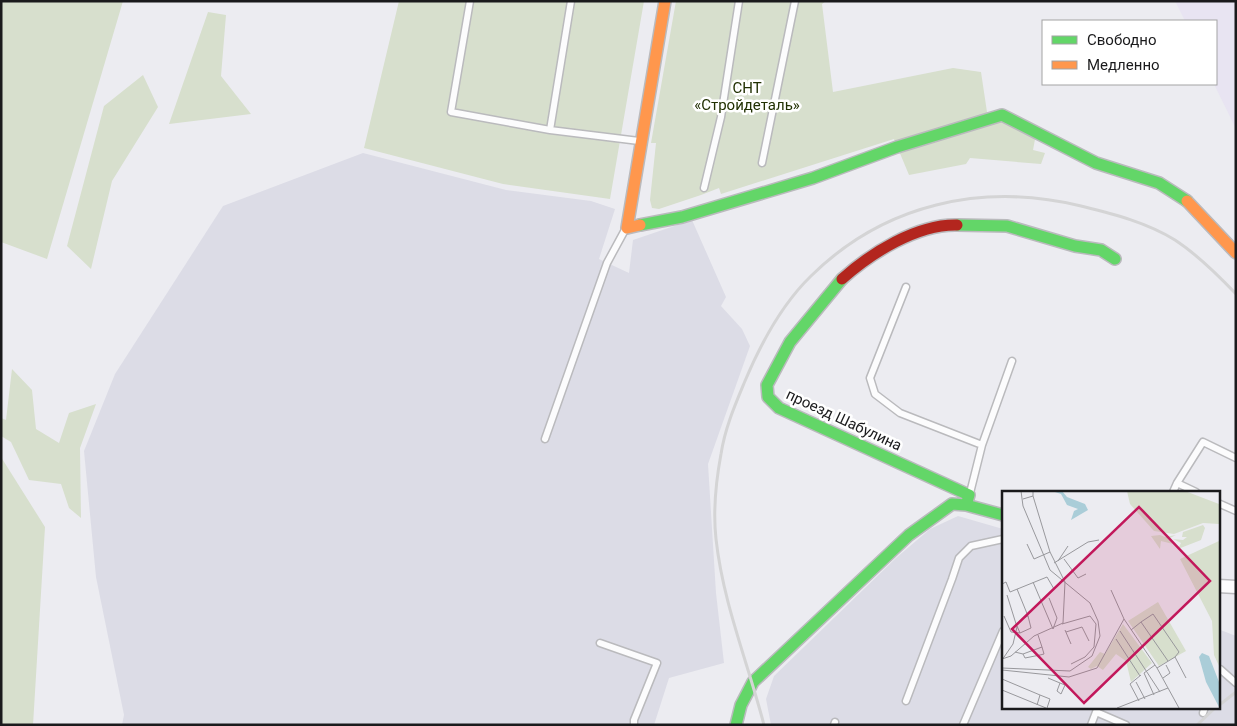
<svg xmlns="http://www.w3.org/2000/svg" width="1237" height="726" viewBox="0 0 1237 726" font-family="Roboto,sans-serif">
  <rect width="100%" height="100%" fill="#ececf1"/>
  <path fill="#dcdce6" d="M363,153L506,190L591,201L615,209L599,259L629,273L633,240L692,220L726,297L721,306L742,329L750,346L708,464L716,593L724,663L669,678L654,725H122L124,715L96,577L84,451L115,374L223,206Z
    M958,516L1003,529V707H1218V629L1236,636V725H771L766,699L774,676L896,558L930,529Z"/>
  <path fill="#e8e4f2" d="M1175,1H1236V129L1214,84H1216V21H1185Z"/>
  <path fill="#d7dfcd" d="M1,1H123L47,259L1,242Z
    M399,1H644L610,199L503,184L364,148Z
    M676,1H826L822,4L833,92L953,68L981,72L987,112L1036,134L1033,150L1045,153L1041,164L970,158L966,164L909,175L894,139L721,194L719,188L701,195L659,209L652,208L650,200L656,143H651Z
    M208,12L226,15L221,76L251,114L169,124Z
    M143,75L158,107L112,181L91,269L67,246L104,106Z
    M12,369L32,390L36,429L59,443L69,413L96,404L80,448L81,518L69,508L61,484L29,480L11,442L1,436V418L6,420Z
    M1,457L45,527L33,725H1Z"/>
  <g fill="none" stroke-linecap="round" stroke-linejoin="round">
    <defs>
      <path id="lane" d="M470,1L451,112L550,130
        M571,1L550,130L639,141
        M762,163L795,1
        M704,188L721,117L739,1
        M906,287L870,378L875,394L900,413L982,445
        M545,439L607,263L626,228
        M1177,483L1203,442L1236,458
        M1173,492L1177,483L1196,492
        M970,493L982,445L1012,361
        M1218,503L1236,511
        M600,643L657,663L634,720V725
        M1218,673L1220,669L1236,683
        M906,701L952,579L959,558L971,546L1003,539
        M1098,707L1096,712L1126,725
        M1203,713L1205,707
        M834,725L835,722
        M963,725L1003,631
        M1091,725L1096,712"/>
      <path id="street" d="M1218,586L1236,587"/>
      <path id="fast" d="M640,225L682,217L813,178L897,147L1002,115L1096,163L1159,183L1187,201
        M957,225L1007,226L1075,246L1101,250L1115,259
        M842,279L790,342L767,385L768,397L779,408L969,495L966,505
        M736,725L741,705L753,682L909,535L952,504L966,505L1003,515"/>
      <path id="slow" d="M1187,201L1236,253
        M640,225L627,228L665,1"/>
      <path id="jam" d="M842,279C871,253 917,224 957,225"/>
    </defs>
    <use href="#lane" stroke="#bababd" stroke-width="9"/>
    <use href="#street" stroke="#bababd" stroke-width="15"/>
    <use href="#fast" stroke="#bababd" stroke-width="14"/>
    <use href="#slow" stroke="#bababd" stroke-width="14"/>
    <use href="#jam" stroke="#bababd" stroke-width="14"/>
    <use href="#lane" stroke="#fcfcfd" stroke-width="6"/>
    <use href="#street" stroke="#fcfcfd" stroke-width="12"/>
    <use href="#fast" stroke="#63d668" stroke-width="11"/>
    <use href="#slow" stroke="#ff974d" stroke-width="11"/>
    <use href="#jam" stroke="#b3261e" stroke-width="11"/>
    <path stroke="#d4d4d5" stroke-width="3" d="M1218,706L1236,692
      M764,725C748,663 723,603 716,539C713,512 716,481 721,454C725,428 735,405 745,381C761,343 781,305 811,276C884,204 982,182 1081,206C1113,214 1146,222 1175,240C1198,255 1217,274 1236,294
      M1197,725L1216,707"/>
  </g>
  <g text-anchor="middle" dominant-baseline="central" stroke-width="5" stroke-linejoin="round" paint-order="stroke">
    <g font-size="15" fill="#213002" stroke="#fff">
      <text x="747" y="88">СНТ<tspan x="747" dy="17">«Стройдеталь»</tspan></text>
    </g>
    <g font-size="15" fill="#1a1a1c" stroke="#fff">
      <text transform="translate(844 420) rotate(25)">проезд Шабулина</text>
    </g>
  </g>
  <g transform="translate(1002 491)">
    <rect width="218" height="218" fill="#ececf1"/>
    <path d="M125,0H183L217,13V33L201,32L172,43L152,40L128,13ZM201,34L203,37L199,49L176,58L179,52L171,48L181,49L185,46H180L181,41ZM158,44L163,46L174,44L166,48L171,53L159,50L158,58L149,45ZM217,50V175L212,164L210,130L178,68ZM156,111L184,160L157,175L126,130ZM121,133L150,172L129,191L124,170L114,163L101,179L95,175L89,178L86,176L98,161L103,163Z" fill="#d7dfcd"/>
    <path d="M50,0H60L65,6L83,13L86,19L69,29L72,20L76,18L65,14L59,3ZM200,162L207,165L217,191V216L204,191L197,166Z" fill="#aacdd8"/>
    <path fill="none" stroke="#98989c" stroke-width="1" d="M31,5L48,61M21,8L31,5V0M62,68L76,87L84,83M56,70L66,55M52,72L86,51L97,49M31,91L51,138L55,127L47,107M0,93L4,91L8,101L45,86L52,98M15,98L26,125M109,99L122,128L155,177L177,217M2,125L9,141L18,142L15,135M139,131L151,123L177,161L173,166M60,133L88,125L94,133L92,156L83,166L69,173M63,139L69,153M129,139L139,131L166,170M118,140L158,201M64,141L80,136L87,150M18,142L29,137L26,125L21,127M114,148L138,185M13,161L21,163L40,156L36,144M21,163L23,167L38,164L42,163L40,156M0,168L9,165L32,145L61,132L63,91L48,61L32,68L25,53M0,169L11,153L15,136L5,104M0,177L68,180L90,165L98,145L96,130L88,112L48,79L21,15L19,0M155,177L173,166L184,187M0,179L67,186L95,177L122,128M46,187L58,192L55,200L59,203L63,194L58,192M161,187L168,182L164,174M0,188L38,204L35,214M134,191L143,208M0,199L44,217M38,204L48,208L45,217M152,204L142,182L153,174M137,210L128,193L139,184M115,217L166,197"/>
    <path fill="#c2185b" fill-opacity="0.15" stroke="#c2185b" stroke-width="2.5" d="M137,16L208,90L82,212L10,138Z"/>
    <rect width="218" height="218" fill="none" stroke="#1a1a1c" stroke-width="2.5"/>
  </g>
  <rect width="1237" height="726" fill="none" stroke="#1a1a1c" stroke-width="5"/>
  <rect x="1042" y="20" width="175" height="65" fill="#ffffff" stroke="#a3a3a4"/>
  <rect x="1052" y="36" width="25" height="8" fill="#63d668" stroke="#a3a3a4"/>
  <text x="1087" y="45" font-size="15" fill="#1a1a1c">Свободно</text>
  <rect x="1052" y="61" width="25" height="8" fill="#ff974d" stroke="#a3a3a4"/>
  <text x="1087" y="70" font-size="15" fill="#1a1a1c">Медленно</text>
</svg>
